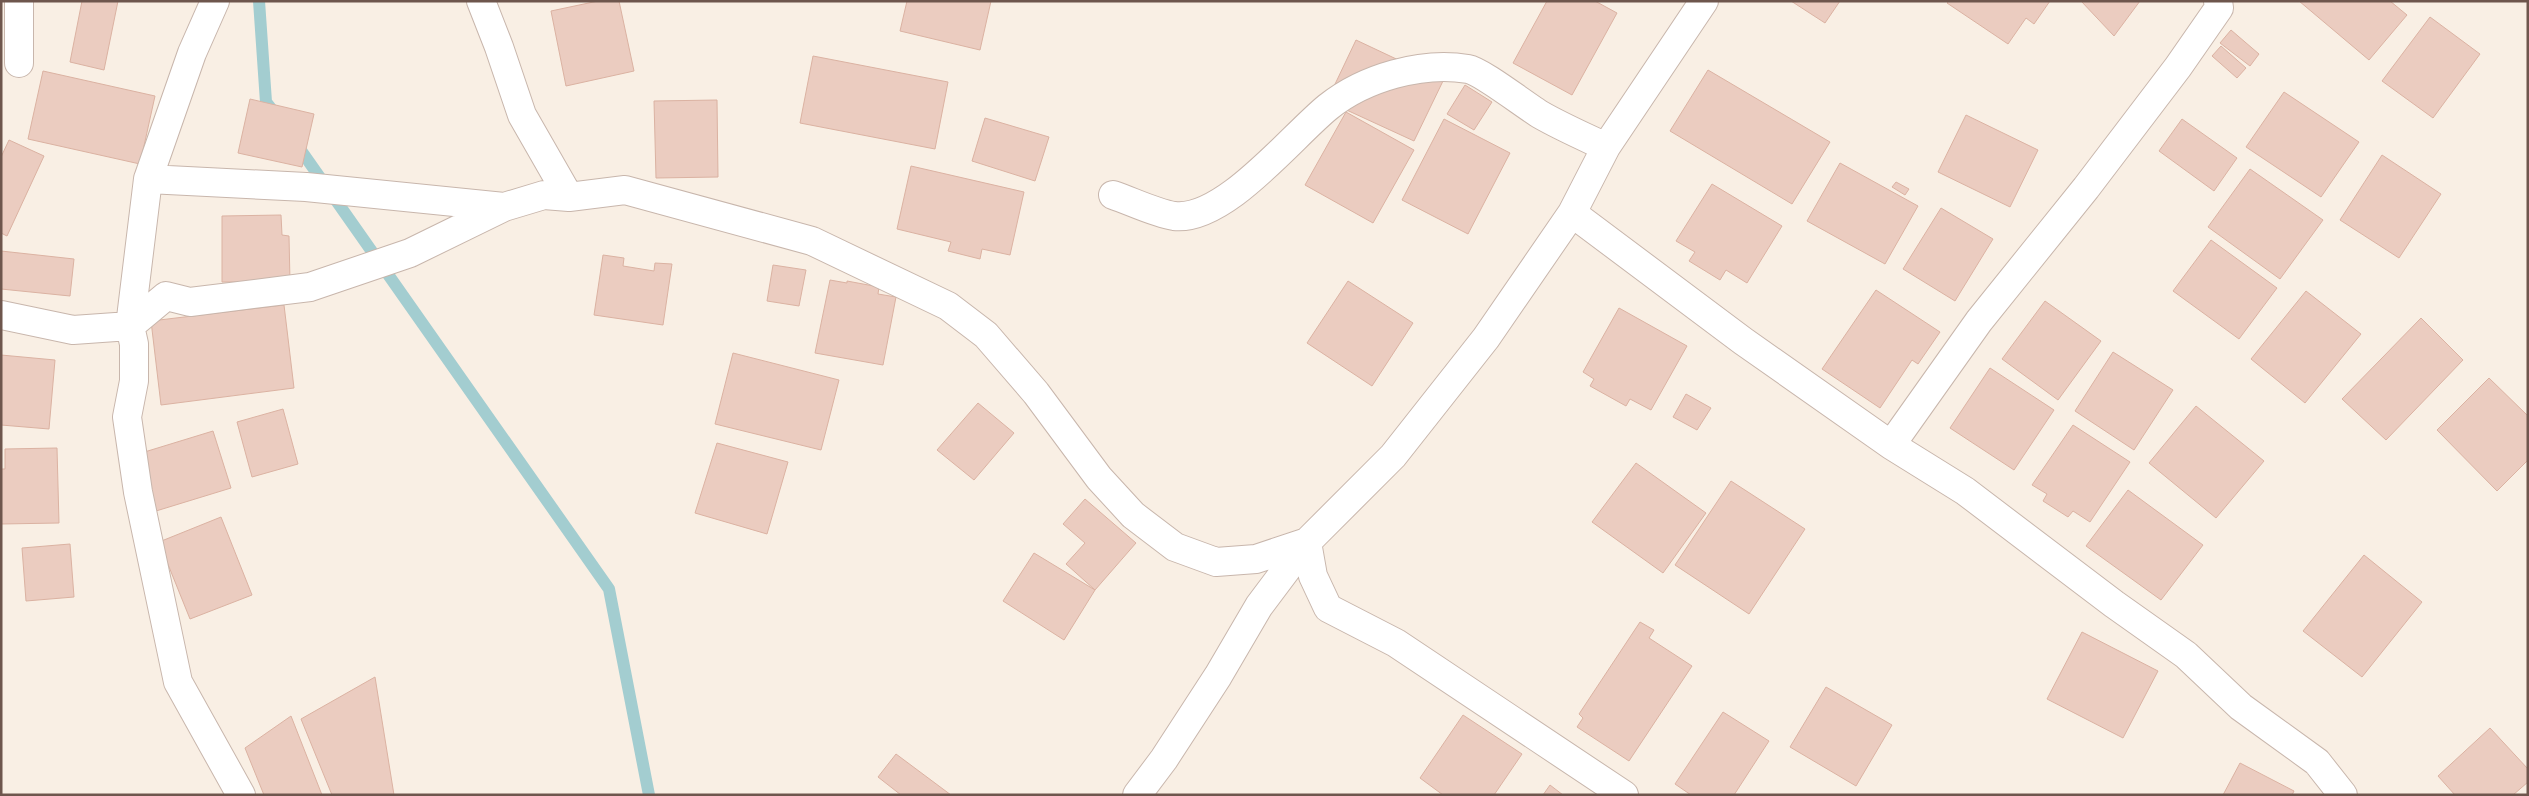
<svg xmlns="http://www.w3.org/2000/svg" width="2529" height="796" viewBox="0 0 2529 796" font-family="'Roboto Condensed',sans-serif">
  <rect width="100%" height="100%" fill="#f9efe4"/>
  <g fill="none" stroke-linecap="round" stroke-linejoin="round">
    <path stroke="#a3cdd0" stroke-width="12" d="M259,1L266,102L276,115
      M295,142L609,589L649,795"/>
  </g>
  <path fill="#ebccc0" stroke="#dbb2a2" d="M82,1H118L104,70L70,62Z
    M598,1H619L634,71L566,86L551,11Z
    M907,1H991L980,50L900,31Z
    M1547,1H1595L1617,13L1572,95L1513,63Z
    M1791,1H1840L1825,23Z
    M1949,1H2050L2034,24L2026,18L2008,44L1947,3Z
    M2081,1H2140L2114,36Z
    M2299,1H2390L2407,15L2369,60Z
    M2430,17L2480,54L2433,118L2382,81Z
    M2231,30L2259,54L2250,66L2220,43Z
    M1356,40L1443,81L1414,141L1327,101Z
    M2221,46L2246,68L2237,78L2212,56Z
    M813,56L948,82L935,149L800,123Z
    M1708,70L1830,142L1792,204L1670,131Z
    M43,71L155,96L140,164L28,139Z
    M1465,85L1492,102L1474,130L1447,114Z
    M2284,92L2359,142L2321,197L2246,147Z
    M250,99L314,114L302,167L238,153Z
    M717,100L718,177L656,178L654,101Z
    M1346,112L1414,150L1373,223L1305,185Z
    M1966,115L2038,150L2010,207L1938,172Z
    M985,118L1049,137L1035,181L972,161Z
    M1444,119L1510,153L1468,234L1402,200Z
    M2182,119L2237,158L2214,191L2159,151Z
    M9,140L44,156L7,236L1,233V157Z
    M2382,155L2441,194L2399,258L2340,220Z
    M1840,163L1918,206L1885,264L1807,221Z
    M911,166L1024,192L1010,255L982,249L980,259L948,251L951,242L897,229Z
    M2250,169L2323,220L2280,279L2208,227Z
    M1896,182L1909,189L1905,195L1892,187Z
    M1712,184L1782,226L1747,283L1726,270L1720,280L1689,261L1695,252L1676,241Z
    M1941,208L1993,239L1955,301L1903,269Z
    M281,215L282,235L289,236L290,282H222V216Z
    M2211,240L2277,288L2239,339L2173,291Z
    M1,251L74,259L70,296L1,289Z
    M603,255L624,258L623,266L654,271L655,263L672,264L663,325L594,315Z
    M773,265L806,270L799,306L767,301Z
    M830,280L847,283V281L879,287L878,294L896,297L883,365L815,353Z
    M1348,281L1413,323L1372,386L1307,343Z
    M1876,290L1940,332L1918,364L1912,360L1880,408L1822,369Z
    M2306,291L2361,334L2305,403L2251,359Z
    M2045,301L2101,341L2058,400L2002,359Z
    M284,305L294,388L161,405L151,321Z
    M1619,308L1687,346L1651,410L1630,399L1626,406L1590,386L1594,379L1583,372Z
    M2421,318L2463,360L2386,440L2342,399Z
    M2113,352L2173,390L2134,450L2075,411Z
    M733,353L839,380L821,450L715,424Z
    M1,355L55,360L49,429L1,425Z
    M1990,368L2054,410L2014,470L1950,428Z
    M2489,378L2528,416V460L2497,491L2437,430Z
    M1686,394L1711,408L1697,430L1673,417Z
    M978,403L1014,433L974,480L937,450Z
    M2196,406L2264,461L2216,518L2149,463Z
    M283,409L298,464L252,477L237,422Z
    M2073,425L2130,462L2090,522L2073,511L2068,517L2043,501L2047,494L2032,485Z
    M213,431L231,488L156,511L138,454Z
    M717,443L788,462L767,534L695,513Z
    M57,448L59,523L1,524V469H5V449Z
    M1636,463L1706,513L1663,573L1592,522Z
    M1731,481L1805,529L1749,614L1675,565Z
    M2128,490L2203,545L2161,600L2086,546Z
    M1085,499L1136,543L1095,590L1066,564L1085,543L1063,524Z
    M221,517L252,595L190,619L159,542Z
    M70,544L74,597L26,601L22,548Z
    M1034,553L1095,590L1064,640L1003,601Z
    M2364,555L2422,602L2362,677L2303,631Z
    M1640,622L1654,630L1649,638L1692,666L1629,761L1577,727L1583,718L1579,714Z
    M2082,632L2158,671L2123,738L2047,699Z
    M375,677L394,795H332L301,719Z
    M1826,687L1892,725L1856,786L1790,747Z
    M1723,712L1769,741L1734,795H1691L1675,784Z
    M1463,715L1522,754L1494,795H1443L1420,778Z
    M291,716L322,795H264L245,748Z
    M2490,728L2528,769V782L2513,795H2455L2438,776Z
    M896,754L951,795H901L878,777Z
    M2240,763L2294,791L2292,795H2223Z
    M1550,785L1563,795H1543Z"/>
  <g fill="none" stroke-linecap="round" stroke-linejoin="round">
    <defs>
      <path id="minor" d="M19,1V63
        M215,1L192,53L148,179L130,326L134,344V381L127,417L138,492L178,682L241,795
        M481,1L499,47L522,115L569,197
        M148,179L306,187L504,207
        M1113,195C1131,201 1155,213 1174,216C1224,222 1291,137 1328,107C1364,78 1422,61 1468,69C1481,71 1526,106 1541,115C1562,127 1585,137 1606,147
        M1572,213L1743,341L1891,445L1965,491L2114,604L2186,655L2241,707L2317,762L2343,795
        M1,315L73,330L130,326L166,296L190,302L310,287L410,253L504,207L544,195L569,197L625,190L812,241L948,306L986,335L1036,393L1099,478L1133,515L1175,547L1216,562L1256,559L1307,542
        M1891,445L1979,321L2086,188L2178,67L2219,8L2218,1
        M1307,542L1313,576L1328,608L1396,643L1624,795
        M1137,795L1164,759L1218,676L1259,606L1307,542L1393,456L1486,338L1572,213L1606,147L1704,1"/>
    </defs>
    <use href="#minor" stroke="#c8b6ac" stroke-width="30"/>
    <use href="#minor" stroke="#fff" stroke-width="28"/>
  </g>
  <rect width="2529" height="796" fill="none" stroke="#6e564d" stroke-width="5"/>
</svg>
